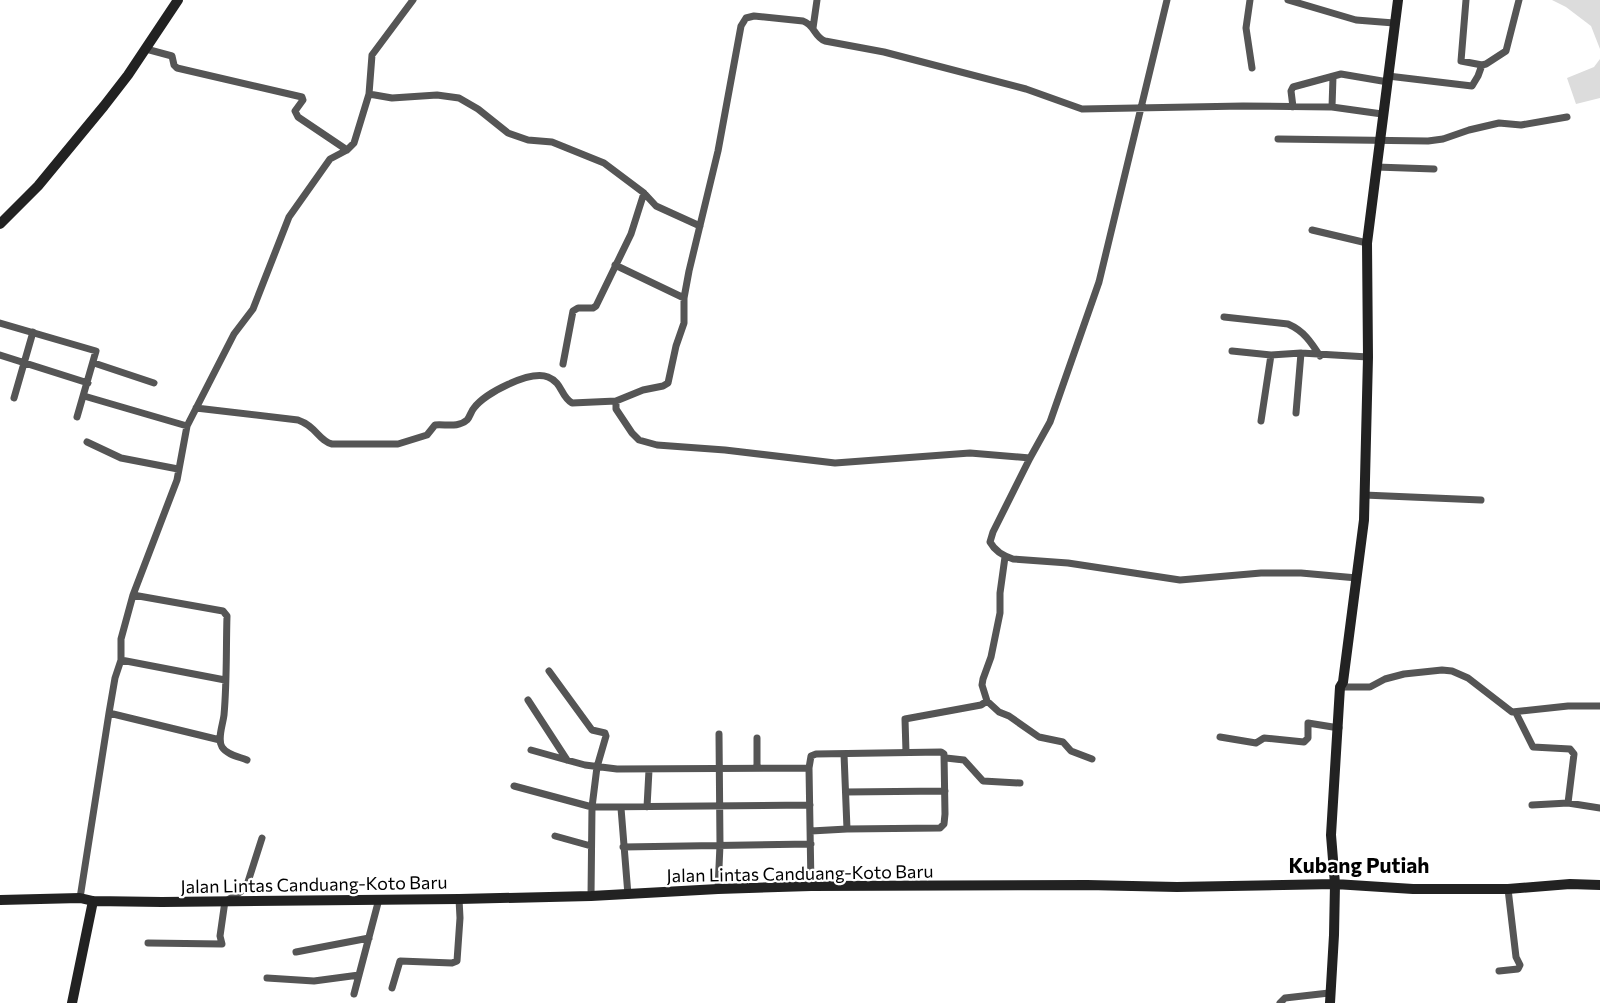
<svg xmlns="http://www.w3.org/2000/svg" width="1600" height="1003" viewBox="0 0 1600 1003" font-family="Commissioner,sans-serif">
  <rect width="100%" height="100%" fill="#fff"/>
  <path fill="#dcdcdc" d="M1552,0H1600V49L1591,26L1566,7Z
    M1600,59V98L1576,104L1567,78L1594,67Z"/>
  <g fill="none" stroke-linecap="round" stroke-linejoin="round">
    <path stroke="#555" stroke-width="7" d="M1167,0L1099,282L1050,422L1030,458L993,532L990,542C995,551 1003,556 1013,559L1068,563L1180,580L1261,573H1301L1357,578
      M1250,0L1246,28L1252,68
      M1288,0L1356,20L1394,23
      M1466,0L1461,61L1482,65
      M813,28L817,0
      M146,49L172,56L174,65L177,68L302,97L303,100L295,111L298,117L347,150
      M1388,76L1472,86L1478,76L1482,65L1486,64L1506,51L1519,0
      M369,94L392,98L437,95L459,98L478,109L508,133L528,140L552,142L604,163L644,193L656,206L700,226
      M1293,107L1291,91L1293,87L1341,74L1388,82
      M1332,107L1333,77
      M1278,139L1428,141L1443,139L1469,130L1499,123L1521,125L1567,117
      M1376,167L1434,169
      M1312,230L1367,243
      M615,265L684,298
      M1224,317L1288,324C1304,331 1311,342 1320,356
      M0,323L96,351L77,417
      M1232,351L1271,355L1301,353L1368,357
      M0,355L88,383
      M94,363L154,383
      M563,364L573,311L578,308H593L596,306L631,234L644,193
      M84,396L187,426
      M14,398L33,332
      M616,401V409L632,433L639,440L657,445L725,450L835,463L970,453L1030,458
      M196,408L298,420C316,426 319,441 332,444H398L427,435L435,425C446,424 458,428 467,420C470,417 471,411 474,408C485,393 530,370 548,377C563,383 560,396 572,403L616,401L643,390L663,386L668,383L676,346L684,323V298L689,271L718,151L741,26L746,18L754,16L803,21C815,25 814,37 825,41L884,52L1026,89L1082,109L1243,106L1332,107L1382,114
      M1296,413L1301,353
      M1261,421L1271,355
      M87,442L121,458L178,469
      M1364,495L1481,500
      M133,595L223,611L227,616C226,649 227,682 224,715C223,724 217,739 222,747C227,755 240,757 247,760
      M121,660L225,680
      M549,671L592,730L605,733L606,736L597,767L592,807L591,896
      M1340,687H1370L1385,679L1404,674L1442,670L1452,671L1468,678L1512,712L1568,706H1600
      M528,700L567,760
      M987,701L999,712L1009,716L1039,737L1063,742L1071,751L1092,759
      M109,713L220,740
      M1516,713L1533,747L1570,749L1574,754L1568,803
      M1220,737L1256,743L1264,738L1304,742L1308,738V723L1339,728
      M757,738V768
      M531,750L585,765L617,769L809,768
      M906,752L905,719L981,705L987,701L982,685L983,679L991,657L1000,613V593L1005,557
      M844,754L847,829
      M946,758L964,760L983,781L1020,783
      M514,786L592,807L810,805
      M846,792L945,791
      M1532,805L1568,803L1600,808
      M647,807L649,770
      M621,808L628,895
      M811,831L847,829L940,828L944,824L945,814L944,754L941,752L816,754L811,756L809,768L811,886
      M555,836L591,846
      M623,847L811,844
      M718,889L720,845L719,734
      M80,898L109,713L115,678L121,660V639L133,595L177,480L187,426L234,334L253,309L289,217L330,159L347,150L354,143L369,94L372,55L413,0
      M228,900L246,888L262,838
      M148,943L222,944L220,936L225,901
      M296,952L369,938
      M1499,971L1518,969L1520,965L1516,957L1508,889
      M267,978L314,981L359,975
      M392,988L400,961L452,963L457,961L460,918L459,899
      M354,994L379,899
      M1280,1003L1285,998L1329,993"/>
    <path stroke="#222" stroke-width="10" d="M0,224L38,186L104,106L128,75L178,0
      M0,900L80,898L93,901L162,902L459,899L591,896L718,889L811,886L1087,885L1177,887L1335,884L1413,889H1508L1570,884L1600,885
      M72,1003L93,901
      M1330,1003L1334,935L1335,884L1331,835L1340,687L1343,682L1364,520L1368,357L1367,243L1398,0"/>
  </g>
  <g text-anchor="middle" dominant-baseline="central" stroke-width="4.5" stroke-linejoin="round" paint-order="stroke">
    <g font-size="18" fill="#000" stroke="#fff">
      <text transform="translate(800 873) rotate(-1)">Jalan Lintas Canduang-Koto Baru</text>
      <text transform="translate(314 884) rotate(-1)">Jalan Lintas Canduang-Koto Baru</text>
    </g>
    <g font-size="21" font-weight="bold" fill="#000" stroke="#fff">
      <text x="1359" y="864">Kubang Putiah</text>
    </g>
  </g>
</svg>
